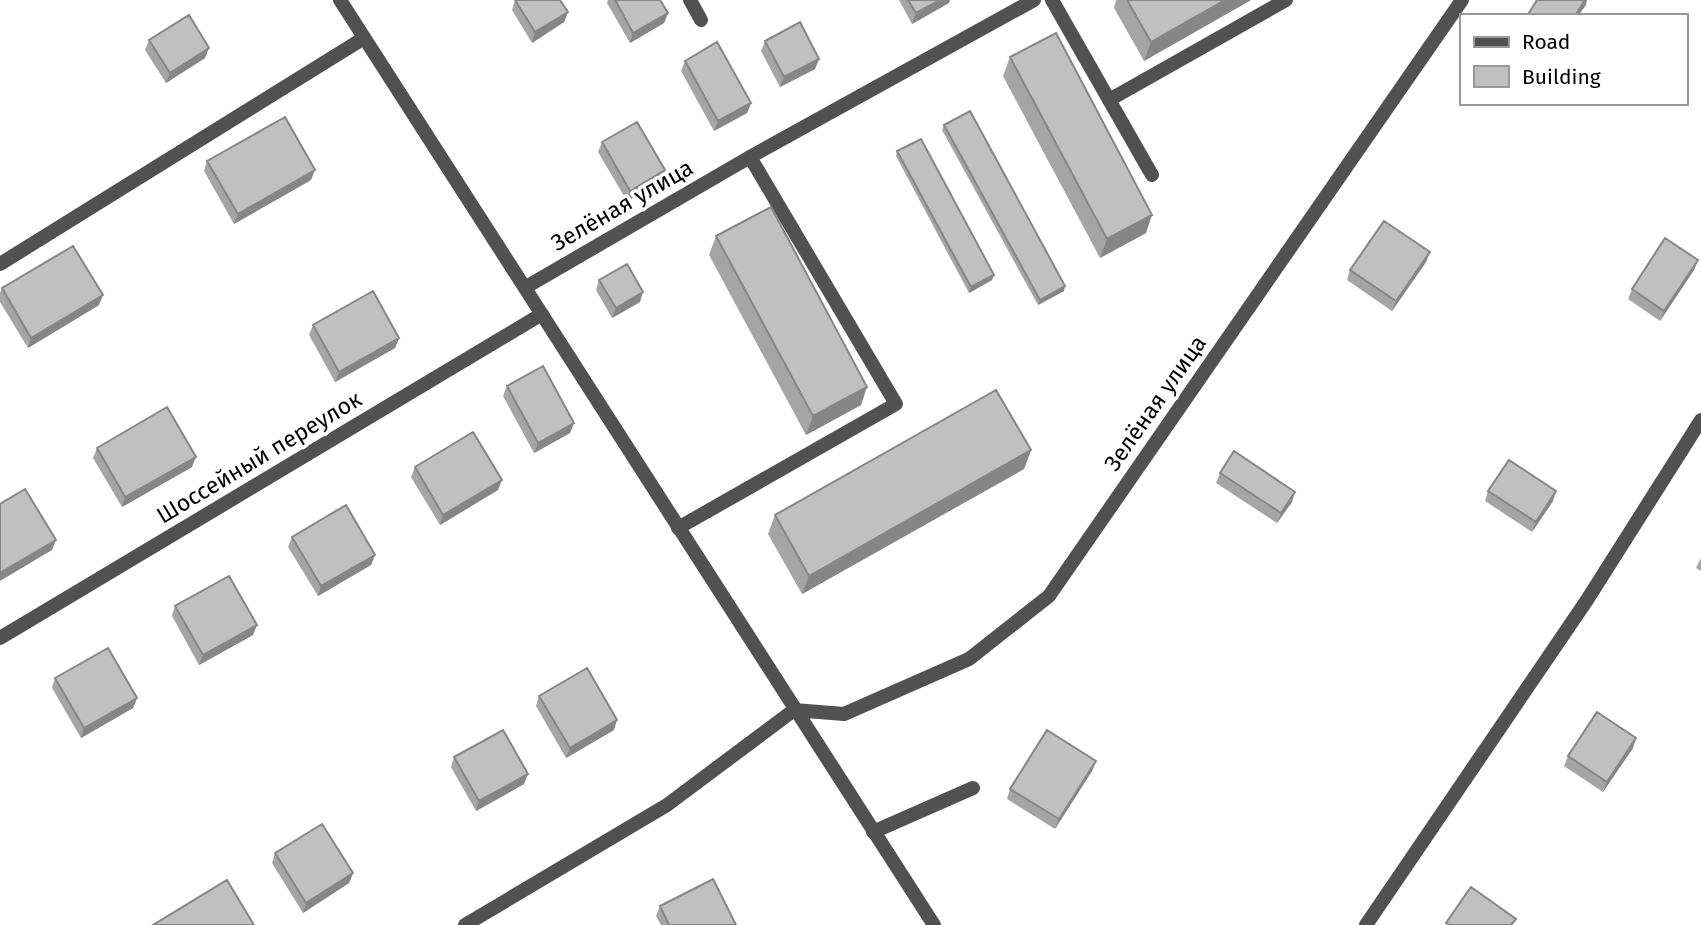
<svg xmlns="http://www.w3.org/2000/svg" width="1701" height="925" viewBox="0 0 1701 925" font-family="'Fira Sans',sans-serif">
  <rect width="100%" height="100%" fill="#fff"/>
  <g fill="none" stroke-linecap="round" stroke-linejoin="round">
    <path stroke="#515151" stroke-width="14" d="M690,0L701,20
      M1052,0L1152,175
      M1109,100L1286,0
      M678,528L896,404L750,157
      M0,638L542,314
      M873,832L973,788"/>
    <path stroke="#515151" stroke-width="14" d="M340,0L934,925
      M0,264L364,38
      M526,287L750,157L1034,0
      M465,925L667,805L794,710L844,714L969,659L1049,596L1462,0
      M1366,925L1587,600L1701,420"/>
  </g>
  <path fill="#a5a5a5" d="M515,0L568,12L564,22L532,43L512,10Z
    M608,0H660L668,13L664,23L630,43L607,3Z
    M899,0H950L949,3L912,24Z
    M1116,0H1251L1144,61L1114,8Z
    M149,40L205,58L166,83L145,50Z
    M765,41L819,59L815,69L780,87L761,51Z
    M1010,57L1146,233L1100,258L1003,76Z
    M685,61L751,103L747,113L714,131L681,71Z
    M944,125L1064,291L1038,305L942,130Z
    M602,142L662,180L627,201L598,152Z
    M897,151L992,280L969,293L896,156Z
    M207,161L311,180L234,224L204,171Z
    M716,236L861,405L806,435L709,255Z
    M1698,260L1694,270L1660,321L1628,299L1632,289Z
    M1426,262L1392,311L1347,280L1350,270Z
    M599,280L640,302L612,318L596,290Z
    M2,288L99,305L28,348L0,302V293Z
    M313,325L399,338L395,348L335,382L309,335Z
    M507,386L574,423L570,433L534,453L503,396Z
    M97,448L192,467L122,507L93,458Z
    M1031,450L1024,469L802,594L768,534L775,515Z
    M415,467L498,490L440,525L411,477Z
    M1220,473L1292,502L1277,523L1216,483Z
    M1488,491L1553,501L1532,532L1485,501Z
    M292,537L375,555L371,565L318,596L288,547Z
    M1701,558V571L1696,568Z
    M175,606L253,635L199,665L172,616Z
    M55,678L137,698L133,708L81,738L52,688Z
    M539,696L614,730L566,758L536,706Z
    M1633,748L1603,792L1564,766L1568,756Z
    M454,757L524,784L476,811L451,767Z
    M1096,761L1092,771L1055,829L1007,799L1010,789Z
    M275,853L353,873L349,883L303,913L272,863Z
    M660,906L736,925H661L656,916Z"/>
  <path fill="#868686" d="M940,0H950L949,3L912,24L916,13Z
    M1225,0H1251L1144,61L1151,42Z
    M1585,0H1587L1586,5L1578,16H1575Z
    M568,12L564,22L532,43L535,32Z
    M668,13L664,23L630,43L633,33Z
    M209,48L205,58L166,83L170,73Z
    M819,59L815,69L780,87L784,77Z
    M751,103L747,113L714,131L718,121Z
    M315,170L311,180L234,224L238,214Z
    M665,170L662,180L627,201L630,191Z
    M1152,215L1146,233L1100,258L1107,239Z
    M1430,252L1426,262L1392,311L1396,301Z
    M1698,260L1694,270L1660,321L1664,311Z
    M994,275L992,280L969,293L971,287Z
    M1065,286L1064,291L1038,305L1040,300Z
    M643,292L640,302L612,318L616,308Z
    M103,295L99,305L28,348L31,338Z
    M399,338L395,348L335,382L339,372Z
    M867,387L861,405L806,435L813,416Z
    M574,423L570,433L534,453L538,443Z
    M1031,450L1024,469L802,594L809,576Z
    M196,457L192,467L122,507L125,497Z
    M502,480L498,490L440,525L443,515Z
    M1556,491L1553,501L1532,532L1536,522Z
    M1295,492L1292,502L1277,523L1281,513Z
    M56,540L52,550L0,581V573Z
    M375,555L371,565L318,596L321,586Z
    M257,625L253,635L199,665L203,655Z
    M137,698L133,708L81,738L84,728Z
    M617,720L614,730L566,758L570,748Z
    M1636,738L1633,748L1603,792L1607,782Z
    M1096,761L1092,771L1055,829L1059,819Z
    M528,774L524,784L476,811L479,801Z
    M353,873L349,883L303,913L306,903Z"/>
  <path fill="#c0c0c0" stroke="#868686" stroke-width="2" d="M515,0H560L568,12L535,32Z
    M615,0H660L668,13L633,33Z
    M908,0H940L916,13Z
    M1127,0H1225L1151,42Z
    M1537,0H1585L1575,16H1527Z
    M189,15L209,48L170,73L149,40Z
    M800,22L819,59L784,77L765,41Z
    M1056,33L1152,215L1107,239L1010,57Z
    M717,42L751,103L718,121L685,61Z
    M970,111L1065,286L1040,300L944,125Z
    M285,117L315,170L238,214L207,161Z
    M637,122L665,170L630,191L602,142Z
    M921,139L994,275L971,287L897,151Z
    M771,207L867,387L813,416L716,236Z
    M1384,221L1430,252L1396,301L1350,270Z
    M1665,238L1698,260L1664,311L1632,289Z
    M73,246L103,295L31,338L2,288Z
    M627,264L643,292L616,308L599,280Z
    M373,291L399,338L339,372L313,325Z
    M543,366L574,423L538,443L507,386Z
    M996,390L1031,450L809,576L775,515Z
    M167,407L196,457L125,497L97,448Z
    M473,432L502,480L443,515L415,467Z
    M1234,451L1295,492L1281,513L1220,473Z
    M1509,460L1556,491L1536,522L1488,491Z
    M25,489L56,540L0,573V504Z
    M346,505L375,555L321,586L292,537Z
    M229,576L257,625L203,655L175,606Z
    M108,648L137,698L84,728L55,678Z
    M587,668L617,720L570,748L539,696Z
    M1597,712L1636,738L1607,782L1568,756Z
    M503,730L528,774L479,801L454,757Z
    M1047,730L1096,761L1059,819L1010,789Z
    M322,824L353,873L306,903L275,853Z
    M713,879L736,925H669L660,906Z
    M227,880L254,925H153Z
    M1471,887L1516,919L1511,925H1449L1446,923Z"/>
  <g text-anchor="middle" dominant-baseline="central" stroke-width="7" stroke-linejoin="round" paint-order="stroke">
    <g font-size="23" fill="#000" stroke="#fff">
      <text transform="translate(622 205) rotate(-30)">Зелёная улица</text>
      <text transform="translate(1155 403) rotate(-55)">Зелёная улица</text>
      <text transform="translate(259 457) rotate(-31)">Шоссейный переулок</text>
    </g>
  </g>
  <rect x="1460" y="14" width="228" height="91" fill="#ffffff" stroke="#999999" stroke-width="2"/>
  <rect x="1474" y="37" width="35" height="10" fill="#515151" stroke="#999999" stroke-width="2"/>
  <text x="1522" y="49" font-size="21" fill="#000000">Road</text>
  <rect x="1474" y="66" width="35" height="21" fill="#c0c0c0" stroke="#999999" stroke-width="2"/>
  <text x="1522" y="84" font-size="21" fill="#000000">Building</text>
</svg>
